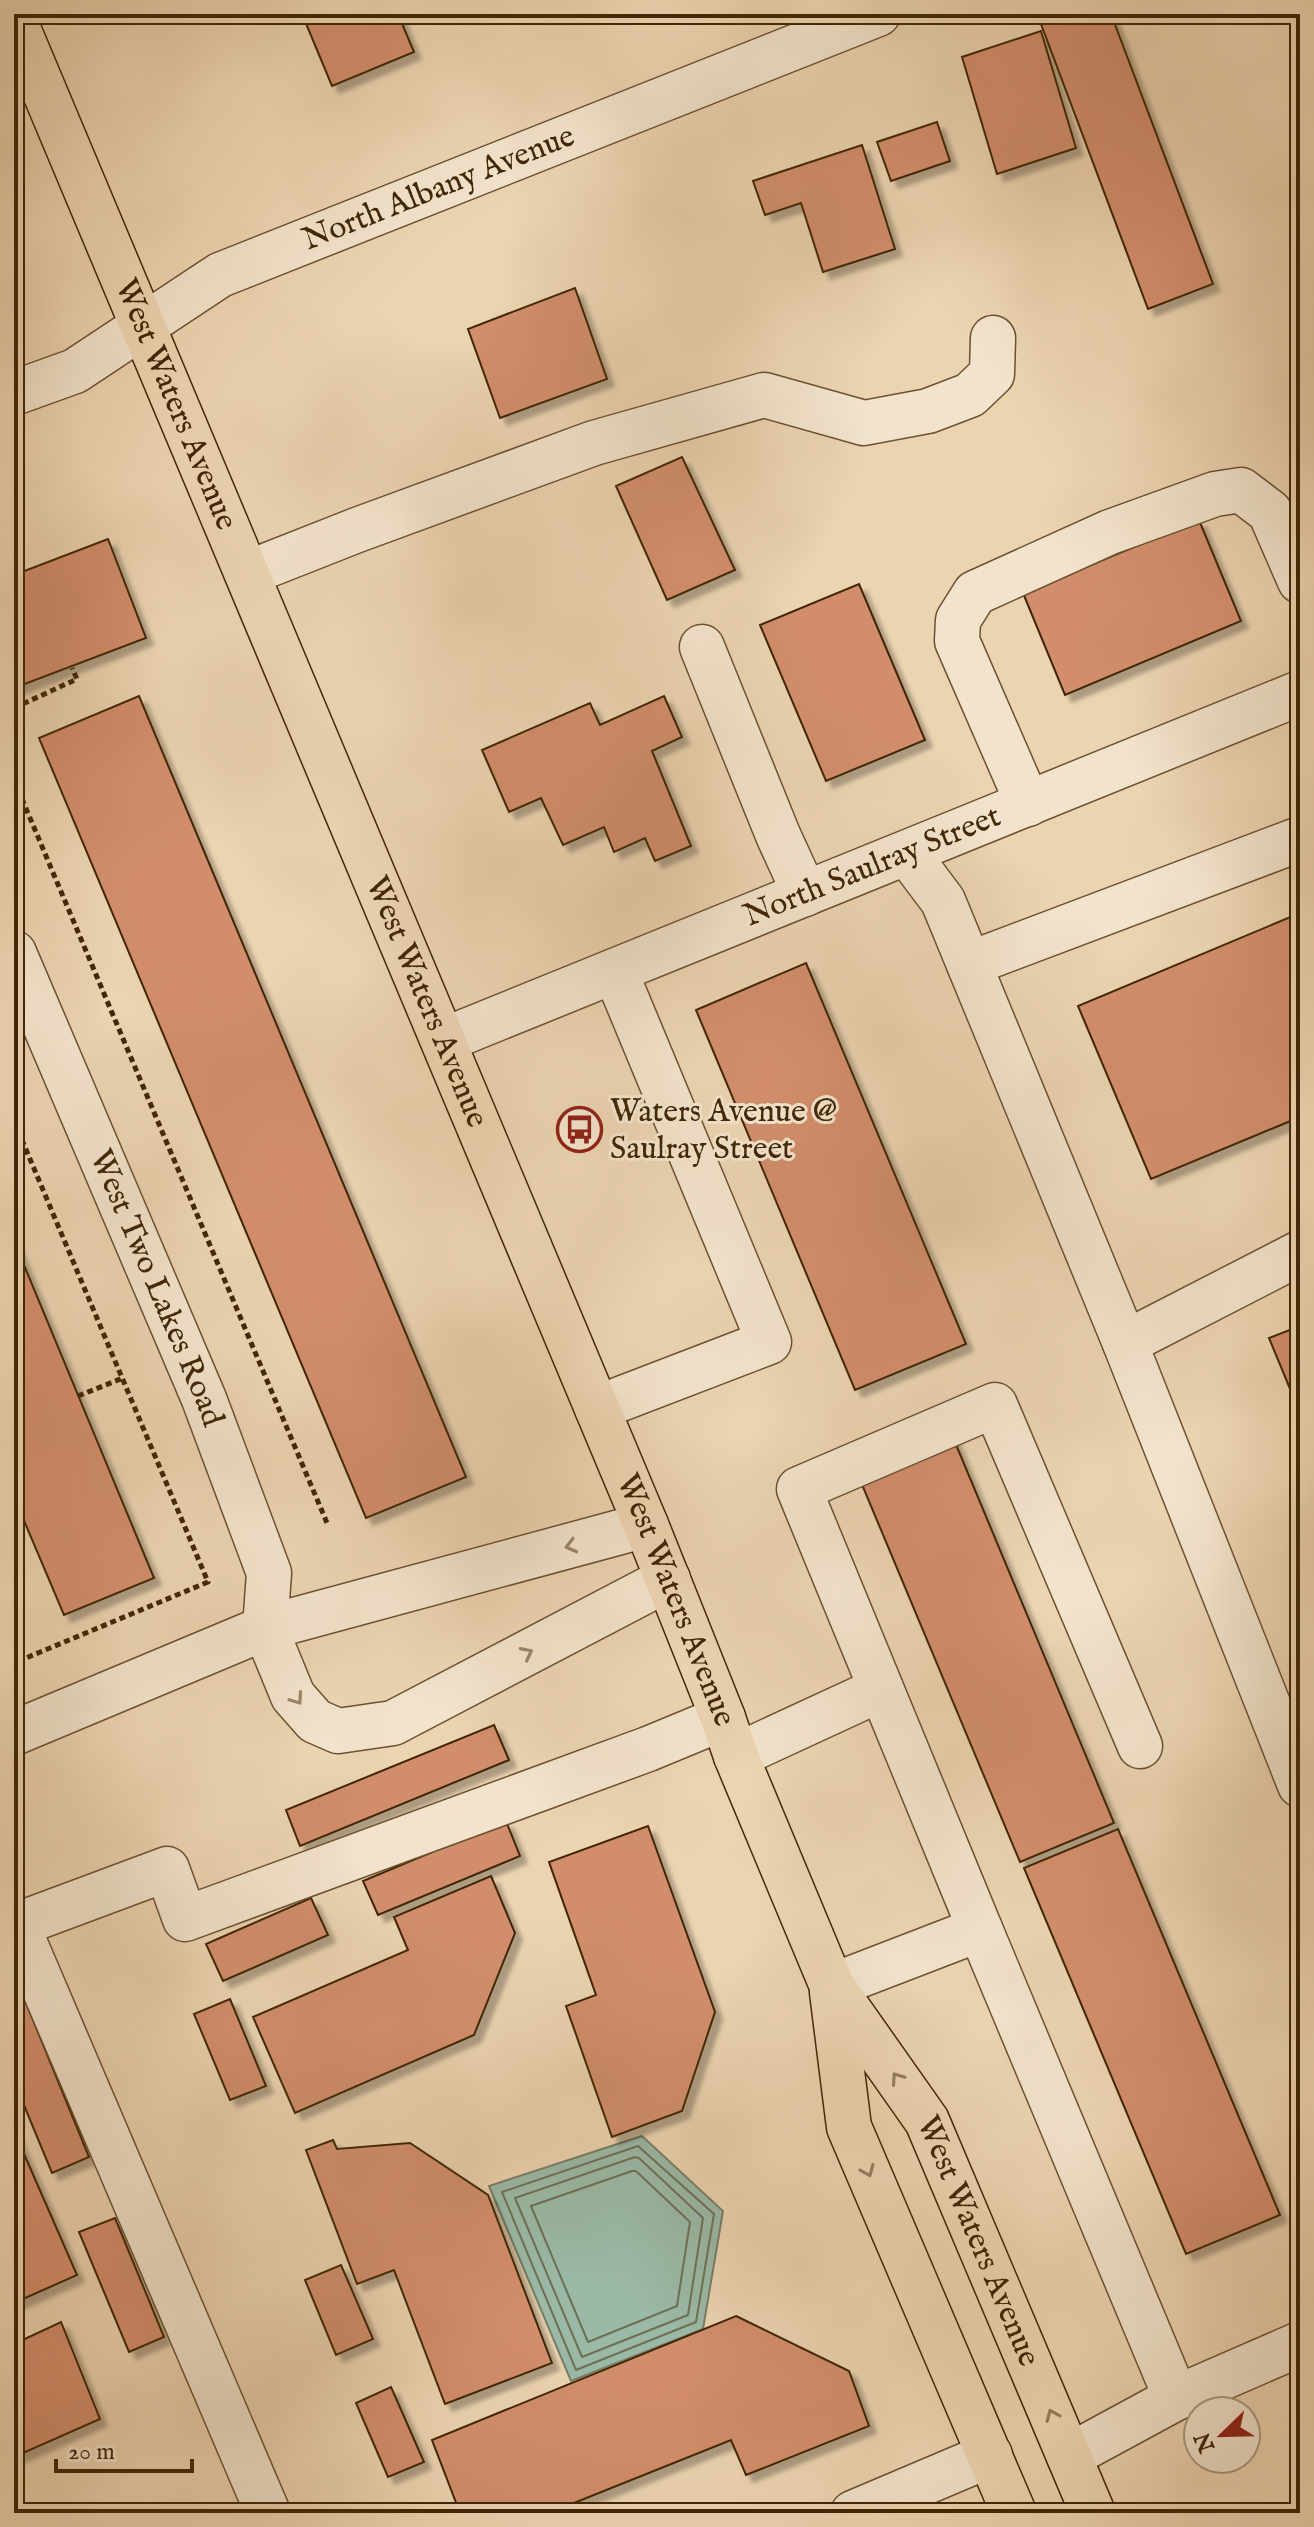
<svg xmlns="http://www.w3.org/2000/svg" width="1314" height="2527" viewBox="0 0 1314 2527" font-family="'IM FELL English',serif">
  <defs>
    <filter id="shadow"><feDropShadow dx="7" dy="7" stdDeviation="2" flood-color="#0004"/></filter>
  </defs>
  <rect width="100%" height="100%" fill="#ecd4b1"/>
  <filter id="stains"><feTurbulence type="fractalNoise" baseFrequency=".0025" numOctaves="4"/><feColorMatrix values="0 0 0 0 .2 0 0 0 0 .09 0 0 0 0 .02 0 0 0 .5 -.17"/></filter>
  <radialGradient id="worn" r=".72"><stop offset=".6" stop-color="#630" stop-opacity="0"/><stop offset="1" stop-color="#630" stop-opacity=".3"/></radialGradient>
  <path fill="#9ab9a6" stroke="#767f66" stroke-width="2" d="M642,2136L723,2211L703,2329L571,2381L489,2186Z"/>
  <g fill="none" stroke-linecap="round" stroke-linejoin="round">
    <path stroke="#6d7056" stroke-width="2" d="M638,2146L714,2214L696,2322L576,2370L502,2192Z
      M635,2157L639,2158L703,2218L688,2315L582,2357L515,2198Z
      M632,2171H636L690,2222L677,2306L588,2342L531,2206Z"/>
  </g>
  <path fill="#d28e6c" stroke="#402706" stroke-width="2" filter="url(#shadow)" d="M302,14H398L414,52L332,86Z
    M1068,14H1111L1213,284L1148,309L1041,24Z
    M1041,31L1076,148L997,174L962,57Z
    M937,122L950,161L891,181L877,142Z
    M862,145L895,249L823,272L801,203L765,215L753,181Z
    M575,288L607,379L500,418L468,329Z
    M682,457L735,570L667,600L616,486Z
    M1199,520L1241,621L1065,695L1023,593Z
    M108,539L146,638L14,688V575Z
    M859,584L925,740L826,781L760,625Z
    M139,696L466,1477L366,1518L39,738Z
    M664,696L682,737L652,751L691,846L655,861L645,838L614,852L604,827L563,845L541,798L509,812L482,750L590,703L600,725Z
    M1300,913V1117L1151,1179L1078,1006Z
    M806,963L966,1344L855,1390L696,1010Z
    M14,1241L154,1578L64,1615L14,1497Z
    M1300,1326V1413L1269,1338Z
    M952,1435L1114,1823L1020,1862L858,1475Z
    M494,1725L509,1760L300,1846L286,1810Z
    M506,1821L520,1856L378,1915L363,1881Z
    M648,1826L715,2012L682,2111L612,2137L566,2006L596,1995L549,1862Z
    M1118,1829L1280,2215L1186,2254L1024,1868Z
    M491,1876L515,1933L474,2035L295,2113L253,2017L408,1950L394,1917Z
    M311,1898L328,1935L223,1981L206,1944Z
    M20,1988L89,2157L52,2173L14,2081V1990Z
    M230,1999L266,2086L230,2100L194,2014Z
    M14,2131L77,2275L14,2303Z
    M333,2140L337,2149L410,2143L488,2195L552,2363L445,2404L394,2270L357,2284L306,2150Z
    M115,2218L164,2337L129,2352L79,2232Z
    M341,2265L373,2339L336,2355L305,2280Z
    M736,2316L849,2371L869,2426L746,2475L731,2440L549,2513H460L432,2440Z
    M61,2322L100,2419L14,2457V2344Z
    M391,2387L424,2462L388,2477L356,2403Z
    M1300,2473V2497L1292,2494Z"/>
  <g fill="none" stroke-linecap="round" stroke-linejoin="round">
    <defs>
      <g id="minor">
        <path id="s1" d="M14,393L75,371L220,275L878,14"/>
        <path d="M248,573L357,530L594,443L764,395L864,423L928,411L970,395L992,374L993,338"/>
        <path d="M702,647L778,835L805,894"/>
        <path d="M1028,804L957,641L958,620L975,593L1110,532L1215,494L1241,490L1270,512L1300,581"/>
        <path d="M907,853L943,901L1125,1343L1300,1785"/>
        <path id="s2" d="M14,953L204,1399L269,1573L265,1628L293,1696L315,1721L338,1731L393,1723L668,1579"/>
        <path d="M969,964L1300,839"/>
        <path id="s3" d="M444,1040L1300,693"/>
        <path d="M1125,1343L1300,1253"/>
        <path d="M597,1408L769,1342L615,971"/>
        <path d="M14,1733L265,1628L646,1525"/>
        <path d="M736,1756L881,1689"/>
        <path d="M17,1925L268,2513"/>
        <path d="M14,1926L167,1869L185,1919L648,1749L723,1718"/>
        <path d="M980,1929L1176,2398"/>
        <path d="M832,1986L980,1929L799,1489L995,1405L1140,1746"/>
        <path d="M1069,2456L1176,2398L1300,2344"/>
        <path d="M853,2513L990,2455"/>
      </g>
      <g id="major">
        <path id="s4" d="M14,19L646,1525L723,1718L736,1756L832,1986L927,2121L1093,2513"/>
        <path d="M832,1992L849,2127L1014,2513"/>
      </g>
    </defs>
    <use href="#minor" stroke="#6b5231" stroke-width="47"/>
    <use href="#major" stroke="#402706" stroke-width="47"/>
    <path stroke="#402706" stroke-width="5" stroke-dasharray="6 4" stroke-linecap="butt" d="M14,708L77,679L72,668
      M14,780L327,1523
      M14,1121L208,1582L14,1663
      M78,1396L123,1378"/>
    <use href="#minor" stroke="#f3e3cc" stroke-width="44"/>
    <use href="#major" stroke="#ecd4b1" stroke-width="44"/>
  </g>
  <defs><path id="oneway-chevron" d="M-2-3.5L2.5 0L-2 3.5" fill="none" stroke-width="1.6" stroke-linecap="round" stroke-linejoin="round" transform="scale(2)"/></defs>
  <g stroke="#9a8569">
    <use href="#oneway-chevron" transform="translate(571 1546) rotate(165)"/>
    <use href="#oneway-chevron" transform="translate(527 1653) rotate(-27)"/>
    <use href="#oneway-chevron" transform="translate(297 1699) rotate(55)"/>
  </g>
  <g stroke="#967e5c">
    <use href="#oneway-chevron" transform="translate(897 2078) rotate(-125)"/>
    <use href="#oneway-chevron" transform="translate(868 2171) rotate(67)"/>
    <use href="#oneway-chevron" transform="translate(1052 2415) rotate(-113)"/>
  </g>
  <defs>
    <symbol id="bus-ring" viewBox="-11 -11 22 22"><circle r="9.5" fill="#f3e3cc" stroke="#8f2418" stroke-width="1.5"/><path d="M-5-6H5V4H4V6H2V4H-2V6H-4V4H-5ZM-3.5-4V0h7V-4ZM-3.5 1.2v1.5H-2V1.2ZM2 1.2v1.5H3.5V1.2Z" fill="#8f2418"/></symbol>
  </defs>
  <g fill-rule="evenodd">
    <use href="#bus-ring" x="554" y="1104" width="51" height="51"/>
  </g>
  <g text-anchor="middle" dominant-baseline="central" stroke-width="6" stroke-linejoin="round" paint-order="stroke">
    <g font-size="32" fill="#402706" stroke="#f3e3cc">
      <text stroke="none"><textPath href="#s1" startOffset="474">North Albany Avenue</textPath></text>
      <text stroke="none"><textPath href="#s4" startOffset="418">West Waters Avenue</textPath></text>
      <text stroke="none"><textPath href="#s3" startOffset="462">North Saulray Street</textPath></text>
      <text stroke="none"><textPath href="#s4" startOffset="1066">West Waters Avenue</textPath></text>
      <text stroke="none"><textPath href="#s2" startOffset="364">West Two Lakes Road</textPath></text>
      <text stroke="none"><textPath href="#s4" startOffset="1714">West Waters Avenue</textPath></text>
      <text stroke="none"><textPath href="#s4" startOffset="2426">West Waters Avenue</textPath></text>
    </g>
    <g font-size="32" fill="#402706" stroke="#f3e3cc" text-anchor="start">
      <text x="610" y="1112">Waters Avenue @<tspan x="610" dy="37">Saulray Street</tspan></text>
    </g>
  </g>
  <rect width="1314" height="2527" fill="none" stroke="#ecd4b1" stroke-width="48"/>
  <rect x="16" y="16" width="1282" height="2495" fill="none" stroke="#402706" stroke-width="4"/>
  <rect x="24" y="24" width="1266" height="2479" fill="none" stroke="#402706" stroke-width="2"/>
  <g transform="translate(1222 2435) rotate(247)"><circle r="38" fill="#f3e3cc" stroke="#ab987d" stroke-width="2"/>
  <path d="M0-6L14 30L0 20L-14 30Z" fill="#8f2418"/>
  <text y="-12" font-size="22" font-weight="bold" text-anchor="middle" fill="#402706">N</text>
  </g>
  <path d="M56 2459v12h136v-12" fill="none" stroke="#402706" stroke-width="4"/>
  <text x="68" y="2459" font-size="24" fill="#402706" stroke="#f3e3cc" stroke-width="6" paint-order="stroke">20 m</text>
  <rect width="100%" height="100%" filter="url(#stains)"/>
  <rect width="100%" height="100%" fill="url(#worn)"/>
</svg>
